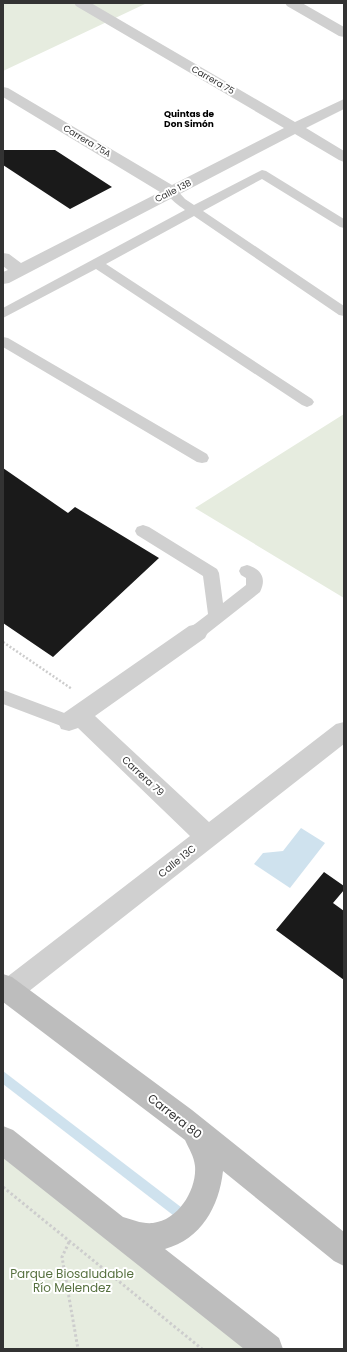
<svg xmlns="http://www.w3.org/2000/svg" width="347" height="1352" viewBox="0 0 347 1352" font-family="Poppins,sans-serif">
  <rect width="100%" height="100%" fill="#fff"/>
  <path fill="#e6ecdf" d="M3,3H147L3,71Z
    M344,414V598L195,508Z
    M3,1141L268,1349H3Z"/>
  <path fill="#cfe2ee" d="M301,828L325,843L290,888L254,864L263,853L283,851Z"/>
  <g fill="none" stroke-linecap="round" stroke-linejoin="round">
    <path fill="#cfe2ee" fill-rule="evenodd" d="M3,1071L190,1214L192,1218L190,1222L186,1224L182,1222L3,1084Z"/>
  </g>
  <path fill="#1a1a1a" d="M3,150H55L112,187L70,209L3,165Z
    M3,468L68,513L75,507L159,558L53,657L3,623Z
    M324,872L344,886V890L333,903L344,911V980L276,930Z"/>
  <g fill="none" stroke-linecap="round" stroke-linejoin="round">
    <path stroke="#cdcdcd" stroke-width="2.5" stroke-dasharray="2 2" stroke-linecap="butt" d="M3,642L72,689"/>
    <path stroke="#cdcdcd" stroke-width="3" stroke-dasharray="2.5 2.5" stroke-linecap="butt" d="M3,1187L202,1349
      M69,1242L62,1257L78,1349"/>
    <path fill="#d0d0d0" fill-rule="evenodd" d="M262,170L266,171L344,219V228L340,227L262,179L203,211L344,306V316L339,315L194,216L106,264L312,399L314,402L312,405L307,407L302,405L96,269L3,318V308L185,210C178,205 171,200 166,192L168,189H176L185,199L194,205Z
      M3,337L8,338L207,454L209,458L207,462L202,463L197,462L3,347Z
      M143,525L149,527L217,569L219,573L223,603L246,585V578L241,575L239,571L241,567L247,565C261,569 267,578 260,592L203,637L197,639L191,637L189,632L191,627L208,614L203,576L137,535L135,531L137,527Z
      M3,690L75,717L78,722L75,727L69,729L3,704Z"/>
    <path fill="#d0d0d0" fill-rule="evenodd" d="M74,3H91L295,122L344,99V109L306,128L344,151V162L339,160L295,134L9,283L3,284V272L8,270L3,266V253L9,254L21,263L160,192L3,97V87L8,88L172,185L284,128L76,6Z
      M285,3H302L344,27V37L339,36L287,6Z
      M197,624L205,626L208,632L205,638L95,716L209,822L336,724L344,722V744L19,999L10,1002L3,1000V980L190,836L78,728L69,731L61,729L58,722L61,715L189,626Z"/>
    <path fill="#bdbdbd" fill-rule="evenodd" d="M3,974L12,977L192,1110L344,1232V1266L334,1261L223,1171C219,1207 201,1239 165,1249L279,1338L283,1349H244L3,1158V1126L13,1130L123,1217C133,1220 142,1224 153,1223C179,1220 197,1189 195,1166C194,1156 189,1149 185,1140L3,1002Z"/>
  </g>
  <g text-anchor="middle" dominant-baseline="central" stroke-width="4" stroke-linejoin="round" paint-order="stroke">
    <g font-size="9" fill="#333" stroke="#fff">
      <text transform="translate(213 80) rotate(30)">Carrera 75</text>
      <text transform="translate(87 141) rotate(31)">Carrera 75A</text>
      <text transform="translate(173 191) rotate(-27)">Calle 13B</text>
    </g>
    <g font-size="9" font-weight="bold" fill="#000" stroke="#fff">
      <text x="189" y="114">Quintas de<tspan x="189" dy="10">Don Simón</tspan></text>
    </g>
    <g font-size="10" fill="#333" stroke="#fff">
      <text transform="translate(143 776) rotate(43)">Carrera 79</text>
      <text transform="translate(177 861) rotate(-39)">Calle 13C</text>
    </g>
    <g font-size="12" fill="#333" stroke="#fff">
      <text transform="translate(175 1116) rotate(38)">Carrera 80</text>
    </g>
    <g font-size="12" fill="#56703f" stroke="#fff">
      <text x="72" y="1273">Parque Biosaludable<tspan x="72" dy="14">Río Melendez</tspan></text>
    </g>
  </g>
  <rect width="347" height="1352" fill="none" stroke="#333333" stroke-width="8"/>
</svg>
